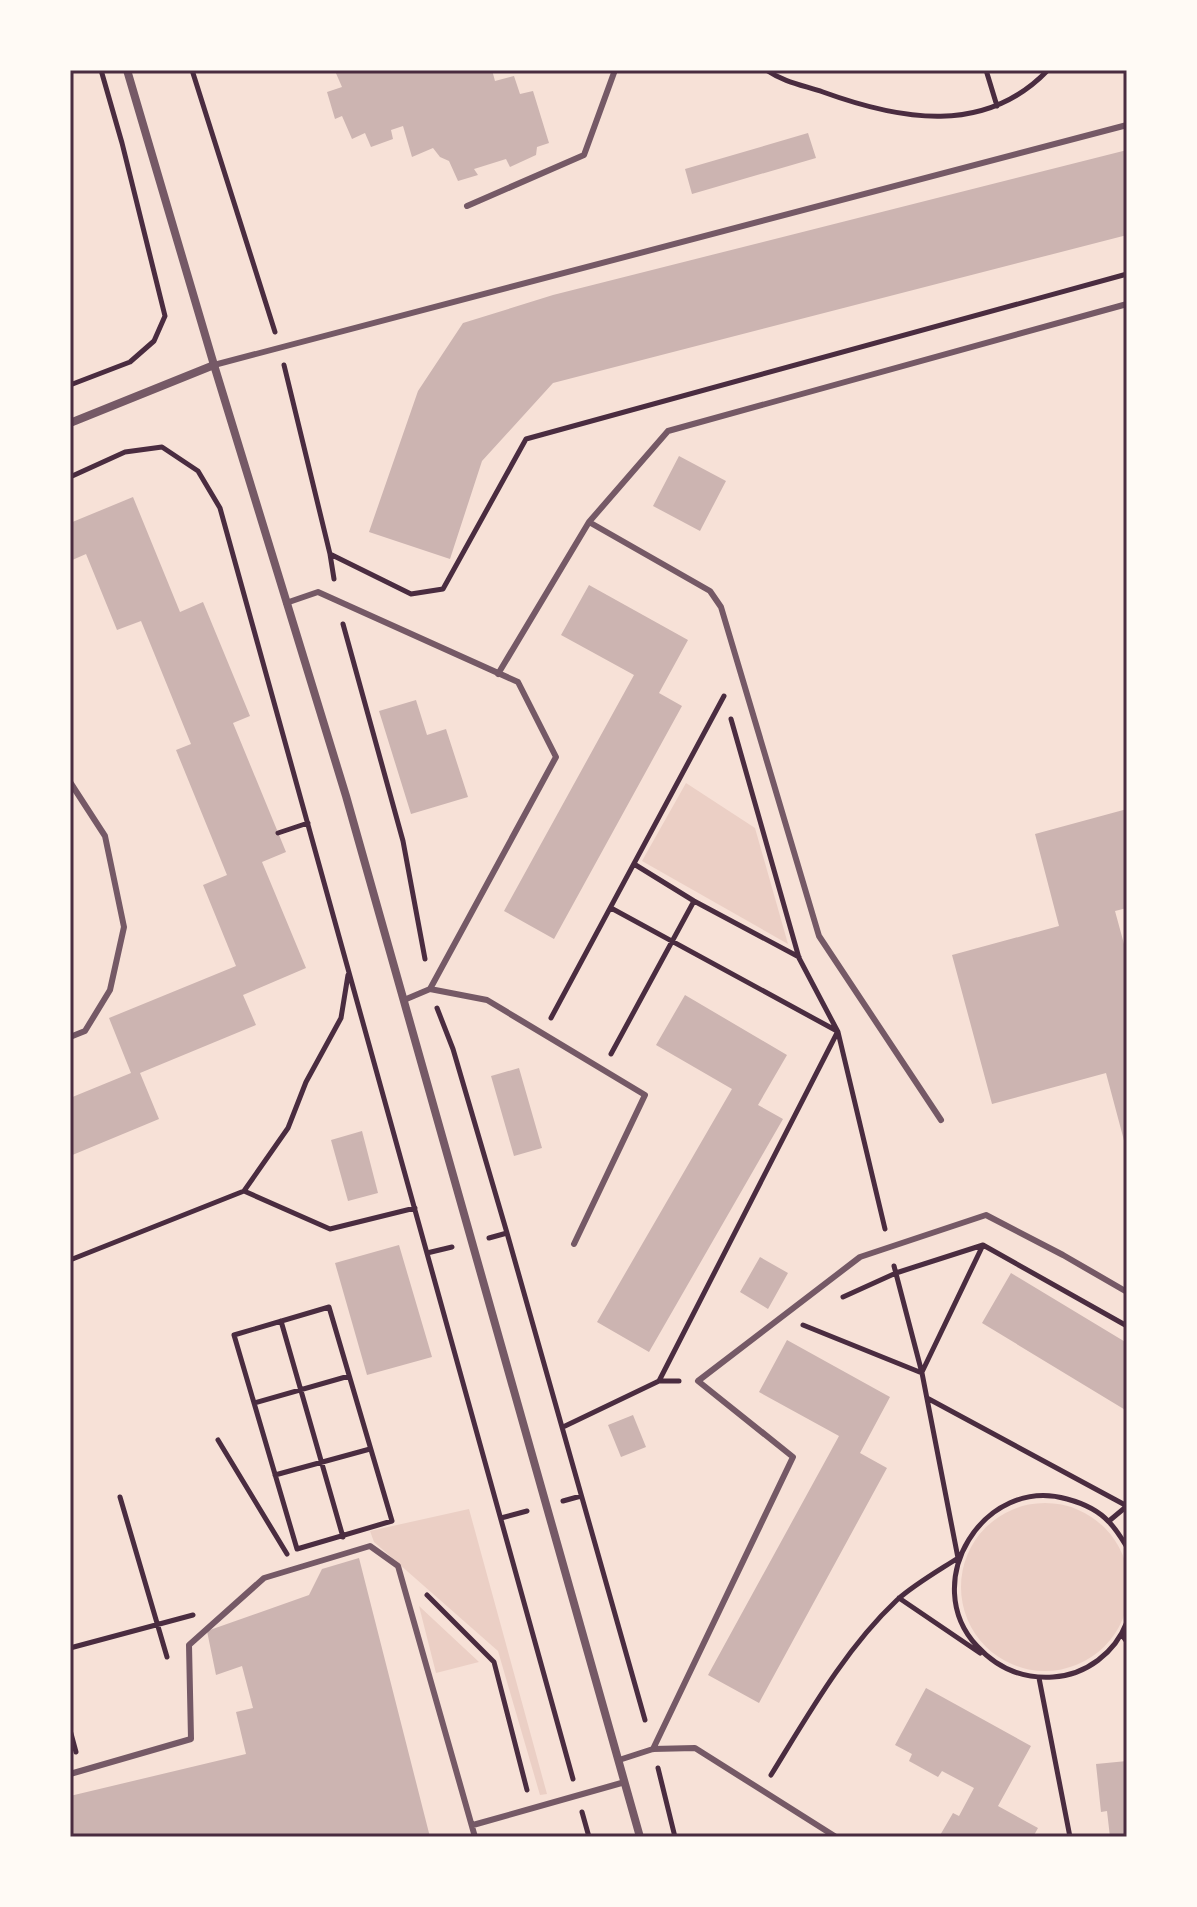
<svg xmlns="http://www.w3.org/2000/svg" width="1197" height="1907" viewBox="0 0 1197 1907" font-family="'Open Sans',sans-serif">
  <rect width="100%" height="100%" fill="#f7e1d7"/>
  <path fill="#ebcfc5" d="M686,783L755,828L788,944L642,861Z
    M961 1587a84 84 0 1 1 168 0a84 84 0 1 1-168 0Z
    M469,1509L547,1794L540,1795L498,1651L374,1542L370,1531Z
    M419,1606L479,1662L436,1673Z"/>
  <path fill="#ccb4b1" d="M337,70H492L495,81L514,76L520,94L533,91L549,143L537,147L536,155L510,167L506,159L474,169L478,175L458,181L449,161L440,157L433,148L412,157L403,126L391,130L393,139L371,147L365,133L352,139L342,116L335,119L327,92L342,87L335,71Z
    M808,133L816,158L692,194L685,169Z
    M1127,150V235L553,383L482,461L450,559L369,532L418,391L463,323L553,295Z
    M679,456L726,481L700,531L653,506Z
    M133,497L180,612L203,602L250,716L233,723L286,852L262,862L306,968L243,995L256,1025L140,1073L159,1119L70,1156V1098L131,1073L109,1018L236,966L203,885L227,875L176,750L191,744L141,621L117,630L86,554L70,561V523Z
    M589,585L688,640L659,693L682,706L554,939L504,911L634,675L561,635Z
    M416,700L427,735L446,729L468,797L411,814L379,711Z
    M1127,809V908L1115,911L1127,955L1126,1148L1106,1073L992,1104L952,955L1059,926L1035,834Z
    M685,995L787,1055L758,1105L783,1119L649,1352L597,1322L732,1089L656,1045Z
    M519,1068L542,1148L514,1156L491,1076Z
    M362,1131L378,1193L348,1201L331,1140Z
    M399,1245L432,1357L367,1375L335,1263Z
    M760,1257L788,1273L768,1309L740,1292Z
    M1011,1273L1127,1343V1411L982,1323Z
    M787,1340L890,1397L860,1453L887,1468L759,1703L708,1675L839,1436L759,1392Z
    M633,1415L646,1447L621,1457L608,1425Z
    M359,1558L430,1837H70V1796L246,1754L236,1712L253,1708L242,1666L216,1675L207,1631L309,1595L322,1569Z
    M926,1688L1031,1746L998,1806L1038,1828L1033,1837H939L953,1813L959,1816L974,1788L942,1771L938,1777L909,1761L912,1754L895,1745Z
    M1127,1761V1837H1110L1107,1811L1101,1812L1096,1764Z"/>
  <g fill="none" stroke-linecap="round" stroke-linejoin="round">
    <path stroke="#4a2c40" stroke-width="5" d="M192,70L275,332
      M766,70C784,82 802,85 823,92C900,120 985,136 1048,70
      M986,70L997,106
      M284,365L330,554L411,594L443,589L526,439L1127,274
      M70,385L130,362L154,341L165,316L122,143L101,70
      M70,477L125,452L162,447L198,471L220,508L573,1779
      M330,554L334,579
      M343,624L403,841L425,959
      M731,719L799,958L838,1032L885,1229
      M278,833L308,823
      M634,864L694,901L799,957
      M611,908L837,1031
      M437,1008L453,1049L507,1233L645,1720
      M551,1018L724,696
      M611,1054L694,901
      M244,1191L288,1128L306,1082L341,1018L348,975
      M489,1238L507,1233
      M427,1253L452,1247
      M70,1260L244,1191L330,1229L415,1208
      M894,1266L922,1373
      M843,1297L896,1273L983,1245L1127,1326
      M329,1307L392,1521L297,1549L234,1335Z
      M281,1321L343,1537
      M922,1372L983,1245
      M659,1381L837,1033
      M927,1398L1127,1506
      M254,1403L349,1376
      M563,1427L659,1381H679
      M218,1440L287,1554
      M275,1475L370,1449
      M120,1497L167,1657
      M563,1501L581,1496
      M501,1518L527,1511
      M1109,1521L1127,1506
      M1127,1547C1122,1539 1116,1529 1109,1522C1098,1510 1082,1503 1067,1499C984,1475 918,1583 977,1646C997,1668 1023,1679 1053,1677C1086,1675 1115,1653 1127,1622
      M427,1595L494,1662L527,1790
      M899,1598L980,1653
      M1122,1635L1127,1642
      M70,1648L193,1615
      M1039,1678L1070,1837
      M70,1730L76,1752
      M658,1768L675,1837
      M771,1775C808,1715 845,1649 897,1600C915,1584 938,1571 958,1558L922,1373L803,1325
      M582,1812L589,1837"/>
    <path stroke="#755966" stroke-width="6" d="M467,206L584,155L615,70
      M214,365L1127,125
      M589,522L710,591L721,607L819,936L941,1120
      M286,603L318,592L518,682L556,757L430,989L404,1000
      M498,674L589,522L668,431L1127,304
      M70,782L105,836L124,927L110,990L85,1031L70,1037
      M430,989L487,1000L645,1095L574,1244
      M653,1749L793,1457L698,1381L860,1257L986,1215L1063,1255L1127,1292
      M619,1760L653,1749L695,1748L836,1837
      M70,1774L191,1739L189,1645L264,1578L370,1546L398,1566L475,1837
      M473,1825L625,1782"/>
    <path stroke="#755966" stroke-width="8" d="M127,70L214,365L346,796L640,1837
      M70,423L214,365"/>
  </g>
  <rect width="1197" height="1907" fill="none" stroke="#fffaf5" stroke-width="144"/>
  <rect x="72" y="72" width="1053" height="1763" fill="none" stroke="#4a2c40" stroke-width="3"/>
</svg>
